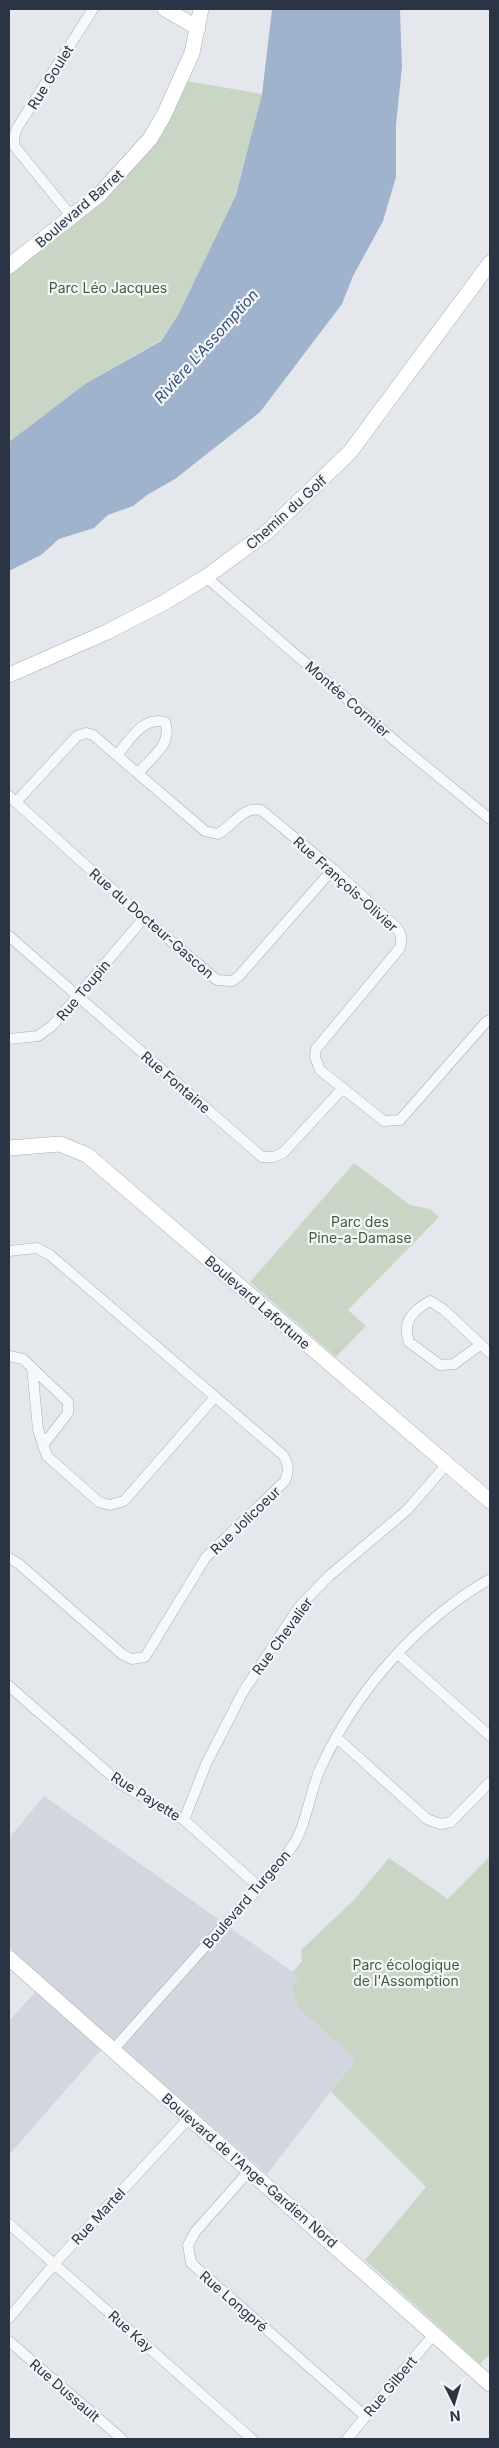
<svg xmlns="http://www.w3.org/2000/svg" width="499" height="2448" viewBox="0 0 499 2448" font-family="Inter,sans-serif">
  <rect width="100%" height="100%" fill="#e4e7ec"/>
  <path fill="#d2d6de" d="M44,1796L293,1972L363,2050L267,2174L111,2038L9,2155V2021L46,1980L9,1947V1838Z"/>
  <path fill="#c9d6c5" d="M187,81L262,94L236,195L178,315L161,340L85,384L9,442V274L74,221Z
    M354,1163L410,1205L430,1209L439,1217L348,1310L366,1326L336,1357L250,1282Z
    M490,1856V2354L480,2364L365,2260L426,2187L331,2092L356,2059L301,2010L292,1989L298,1979L293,1972L302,1961L301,1950L353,1901L389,1858L448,1899Z"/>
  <path fill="#9fb4cc" d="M272,9H400L402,67L396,125V177L383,221L353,276L342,304L260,412L175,479L147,495L133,506L108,515L94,528L59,539L41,555L9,571V442L85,384L161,341L178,315L236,195L262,94Z"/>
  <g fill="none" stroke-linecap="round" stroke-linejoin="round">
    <defs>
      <path id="street" d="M72,217L15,147L14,138L17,128L93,9
        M206,577L400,745L490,819
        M117,755C130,740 143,716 165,722C173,744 152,757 138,773
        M9,796L144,918L217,980L232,981L239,976L333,869
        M16,802L77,736L86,733L93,735L205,831L218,834C234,825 242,806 261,810L333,869L396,927C402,934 402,939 400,948L316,1049L315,1057L320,1070L384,1121L400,1120L486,1022L490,1020
        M9,936L262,1157H273L283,1153L342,1089
        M9,1039L38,1036L52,1026L144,918
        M9,1251L37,1248L50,1255L283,1455C289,1465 289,1470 285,1481L206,1557L145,1657L132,1659L123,1655L19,1564L9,1558
        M480,1345L454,1364L440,1365L409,1342C402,1322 412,1311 430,1301L444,1310L490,1353
        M9,1356L23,1359L68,1402V1413L43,1445L47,1456L99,1502L110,1505L124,1501L215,1397
        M32,1367L38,1429L43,1445
        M398,1654L490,1736
        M9,1686L122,1785L184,1820L259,1887
        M336,1737L427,1819L440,1824L451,1822L490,1782
        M184,1820L206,1764L243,1692L299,1607L329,1576L407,1510L447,1464
        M113,2050C151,2007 190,1963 229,1920C251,1896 274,1873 293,1845C306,1827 310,1790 321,1767C356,1691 417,1621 490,1579
        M250,2170L195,2232L188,2245L191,2263L365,2416
        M9,2224L252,2439
        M9,2318L55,2263L190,2117
        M9,2341L122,2439
        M347,2439L434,2334"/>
      <path id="secondary" d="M165,9L198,28
        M9,266L100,194L150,139L164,115L192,53L201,9
        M9,675L107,632L165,602L206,577L267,532L350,452L490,263
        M9,1148L60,1144L87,1155L490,1501
        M9,1958L490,2384"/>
    </defs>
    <use href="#street" stroke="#a9aeb7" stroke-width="11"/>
    <use href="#secondary" stroke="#a9aeb7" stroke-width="16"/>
    <use href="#street" stroke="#f7f8fa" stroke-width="10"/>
    <use href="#secondary" stroke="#fff" stroke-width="15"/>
  </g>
  <g text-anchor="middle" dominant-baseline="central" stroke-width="4.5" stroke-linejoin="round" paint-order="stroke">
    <g font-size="14" fill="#2b3445" stroke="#f4f6f9">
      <text transform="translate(50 77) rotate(-58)">Rue Goulet</text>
      <text transform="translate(79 208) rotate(-41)">Boulevard Barret</text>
      <text transform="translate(286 512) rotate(-42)">Chemin du Golf</text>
      <text transform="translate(348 699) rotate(41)">Montée Cormier</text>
      <text transform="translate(346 884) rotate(42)">Rue François-Olivier</text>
      <text transform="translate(152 923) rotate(41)">Rue du Docteur-Gascon</text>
      <text transform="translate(83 990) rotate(-50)">Rue Toupin</text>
      <text transform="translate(176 1082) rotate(41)">Rue Fontaine</text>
      <text transform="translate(258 1302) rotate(41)">Boulevard Lafortune</text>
      <text transform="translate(245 1520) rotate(-44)">Rue Jolicoeur</text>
      <text transform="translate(282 1636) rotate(-54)">Rue Chevalier</text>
      <text transform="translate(146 1796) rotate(32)">Rue Payette</text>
      <text transform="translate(246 1899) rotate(-49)">Boulevard Turgeon</text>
      <text transform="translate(250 2170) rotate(41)">Boulevard de l'Ange-Gardien Nord</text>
      <text transform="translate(98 2216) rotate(-47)">Rue Martel</text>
      <text transform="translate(234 2301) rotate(41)">Rue Longpré</text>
      <text transform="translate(131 2331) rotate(42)">Rue Kay</text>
      <text transform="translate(390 2386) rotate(-50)">Rue Gilbert</text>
      <text transform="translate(65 2390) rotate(41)">Rue Dussault</text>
    </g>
    <g font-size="14" fill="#3f6138" stroke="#f4f6f9">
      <text x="108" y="287">Parc Léo Jacques</text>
      <text x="360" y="1221">Parc des<tspan x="360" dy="16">Pine-a-Damase</tspan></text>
      <text x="406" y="1964">Parc écologique<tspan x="406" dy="16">de l'Assomption</tspan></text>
    </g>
    <g font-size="15" font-style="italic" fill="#34527a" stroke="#f4f6f9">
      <text transform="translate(206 346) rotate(-48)">Rivière L'Assomption</text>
    </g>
  </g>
  <rect width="499" height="2448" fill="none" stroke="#2b3445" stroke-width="20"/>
  <g transform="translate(454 2403) rotate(175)" stroke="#f4f6f9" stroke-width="4" paint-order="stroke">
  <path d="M0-4L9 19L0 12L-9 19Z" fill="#2b3445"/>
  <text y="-8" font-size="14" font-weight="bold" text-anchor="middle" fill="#2b3445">N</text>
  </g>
</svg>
